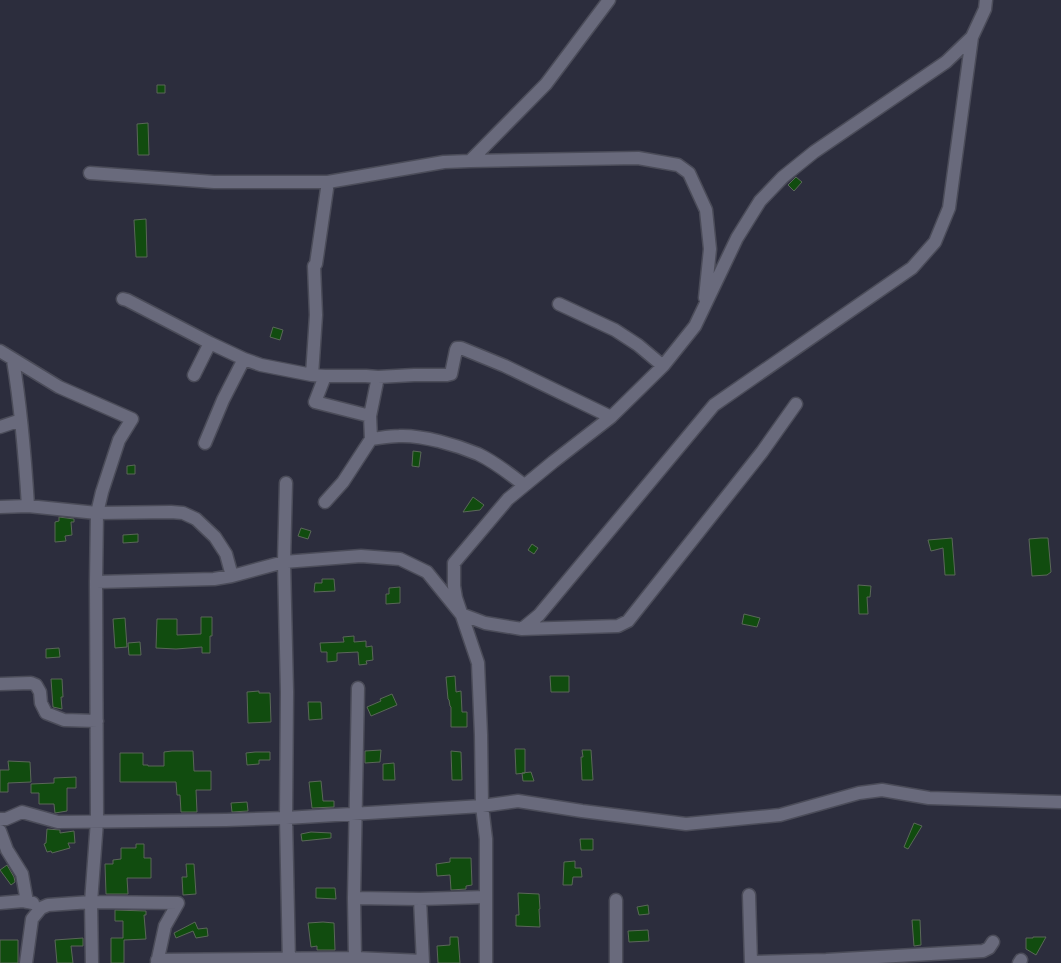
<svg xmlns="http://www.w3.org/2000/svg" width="1061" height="963" viewBox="0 0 1061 963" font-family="'Public Sans',sans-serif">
  <rect width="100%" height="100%" fill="#2c2d3d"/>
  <path fill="#114c0f" stroke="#5a6759" d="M157,85H165V93H157Z
    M148,123L149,155H138L137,124Z
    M796,177L802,182L794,191L788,185Z
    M146,219L147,257H136L134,220Z
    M273,327L283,330L280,340L270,337Z
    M413,451L421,452L419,467L412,466Z
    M135,465V474H127V466Z
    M473,497L484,505L480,510L463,512Z
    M59,517L74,519V522H71L72,535L65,536L66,541L55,542V522L59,521Z
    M301,528L311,531L308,539L298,536Z
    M138,534V542L123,543V535Z
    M952,538L955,575H945L943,548L931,551L928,540Z
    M1041,538H1048L1051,572L1047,575L1032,576L1029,539Z
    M532,544L538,548L534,554L528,550Z
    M322,579H334L335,591L314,592L315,583H322Z
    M858,585L871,586L870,597H867L868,614H859Z
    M400,587V603L386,604V594H389V588Z
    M744,614L760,618L757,627L742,624Z
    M201,617H212V636H210V653H202V647L176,649L156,648L157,619H177V635L201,634Z
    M125,618L127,647L115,648L113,619Z
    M354,636V642L366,641V647L372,646L373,660L366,661L367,664L359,665L358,652L337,653V661L327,662V652H321L320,643L344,642L343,637Z
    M140,642L141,655H129L128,643Z
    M59,648L60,657L46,658V649Z
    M455,676L456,692L461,691L462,712H467V727H451V707L450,706L449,700L448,699L446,677Z
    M550,676H569V692H551Z
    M51,679H62L63,697H61L62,709L53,707Z
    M259,691V693H270L271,722L248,723L247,692Z
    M392,694L397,705L371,716L367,707L381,701L380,699Z
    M308,702H321L322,719L309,720Z
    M515,749H525V773L516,774Z
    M381,750L380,762L365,763V751Z
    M582,750H591L593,780H582L581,757H583Z
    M172,751H193L194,771H211V790H196L197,812H181L180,795H177L176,782H120V753H143V765H148V766H164V752Z
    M451,751L461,752L462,780H452Z
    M255,752H270V760H259V764L247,765L246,753Z
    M8,761L30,762L31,782L8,783V792H0V770H9Z
    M394,763L395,780H383V764Z
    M531,772L534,781H523L522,773Z
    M76,777V788H67V811L55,813L54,804H39V793H31V784L54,783V778Z
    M321,781L323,801H334V807L312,808L309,782Z
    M247,802L248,811L232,812L231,803Z
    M914,823L922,826L908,849L904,847Z
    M47,829L60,830V833L74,831L75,843H68L70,848L52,853L51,851L47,852L44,844L46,843Z
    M311,832L331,833V838L302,841L301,834Z
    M580,839H593V850H581Z
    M136,844H144V858H151V878H127L128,894H106L105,864H113V860L121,859V848H136Z
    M450,858H471L472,885L466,886V889L451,890L450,875L437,876L436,864L450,862Z
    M575,861V868H581L582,877H573L572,885H563L564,862Z
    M186,864H194L196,894L183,895L182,877H187Z
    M7,865L14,877L15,882L11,885L0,870Z
    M316,888H335L336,899L316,898Z
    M518,893L539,894L540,909H539L540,927L516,926V915H519Z
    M648,905L649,914L639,915L637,907Z
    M115,910L146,911V915H144L146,939L124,940V963H111V938H123V921H115Z
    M912,920H920L921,945L914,946Z
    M195,922L198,929L207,928L208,936L196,938L193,931L176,938L174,933Z
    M323,922L334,923L335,950H317V946L311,947L308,923Z
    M648,930L649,941L629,942L628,931Z
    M450,937H458L460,963H438L437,946L450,945Z
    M1033,937H1046L1036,955L1026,949V938H1033Z
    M83,938V946H71L73,963H57L55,940Z
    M0,940H18V963H0Z"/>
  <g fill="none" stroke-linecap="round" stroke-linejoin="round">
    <defs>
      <path id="minor" d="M470,161L546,84L609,0
        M90,173L214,182H328
        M123,299L127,300L210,343L244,359L261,365L312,375L325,376H366L378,377L414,375H447L451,374L456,350L457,348H461L505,366L611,417
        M559,304L615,330L638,345L663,366
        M0,351L59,387L132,419L119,440L102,492L97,513L96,582L97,821L91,902L92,963
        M13,360C21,408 25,457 28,506
        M194,375L210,343
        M312,375L316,315L314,266L316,264L328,182L444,162L470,161L638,158L678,165L689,173L706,210L710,249L705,298
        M325,376L315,402L370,416
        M0,427L21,420
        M371,439C380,438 390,436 399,436C423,435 456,445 478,454C495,462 510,474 524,485
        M205,443L223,400L244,359
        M286,483L284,562L287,692L286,818L289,963
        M325,502L343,482L371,439L370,416L378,377
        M0,507L28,506L97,513L171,512L183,513L196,519L215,537L226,554L232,576
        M96,582L214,579L232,576L284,562L361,556L400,559L427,572L461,614L485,623L522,629L618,626L628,621L762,452L796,404
        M522,629L539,615L714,405L912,268L935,242L949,208L972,37
        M0,684L31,683L36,685L40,692L41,703L46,713L64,720L97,721
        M0,819H6L22,812L58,822L226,820L286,818L482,806L518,801L582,811L686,824L780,815L859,793L882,790L929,798L1061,802
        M0,831L7,850L22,874L27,902
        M749,895L751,963
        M354,898L420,899L486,897
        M420,899L423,963
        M616,900V963
        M0,903L23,901L33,903
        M355,958L354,898L358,688
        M157,960L355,958L423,961
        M751,962L826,960L983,951L989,948L993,942
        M26,963L32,919L41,908L48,905L91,902L178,903L165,926L157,963
        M486,963V839L482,806L481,735L478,663L456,598L454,586V563L508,499L553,462L611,417L663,366L695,326L737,238L760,201L783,177L814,152L946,62L972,37L985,9L986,0
        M1019,963L1021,960"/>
    </defs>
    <use href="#minor" stroke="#4b4c59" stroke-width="15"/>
    <use href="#minor" stroke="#696a7c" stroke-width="12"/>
  </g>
</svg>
